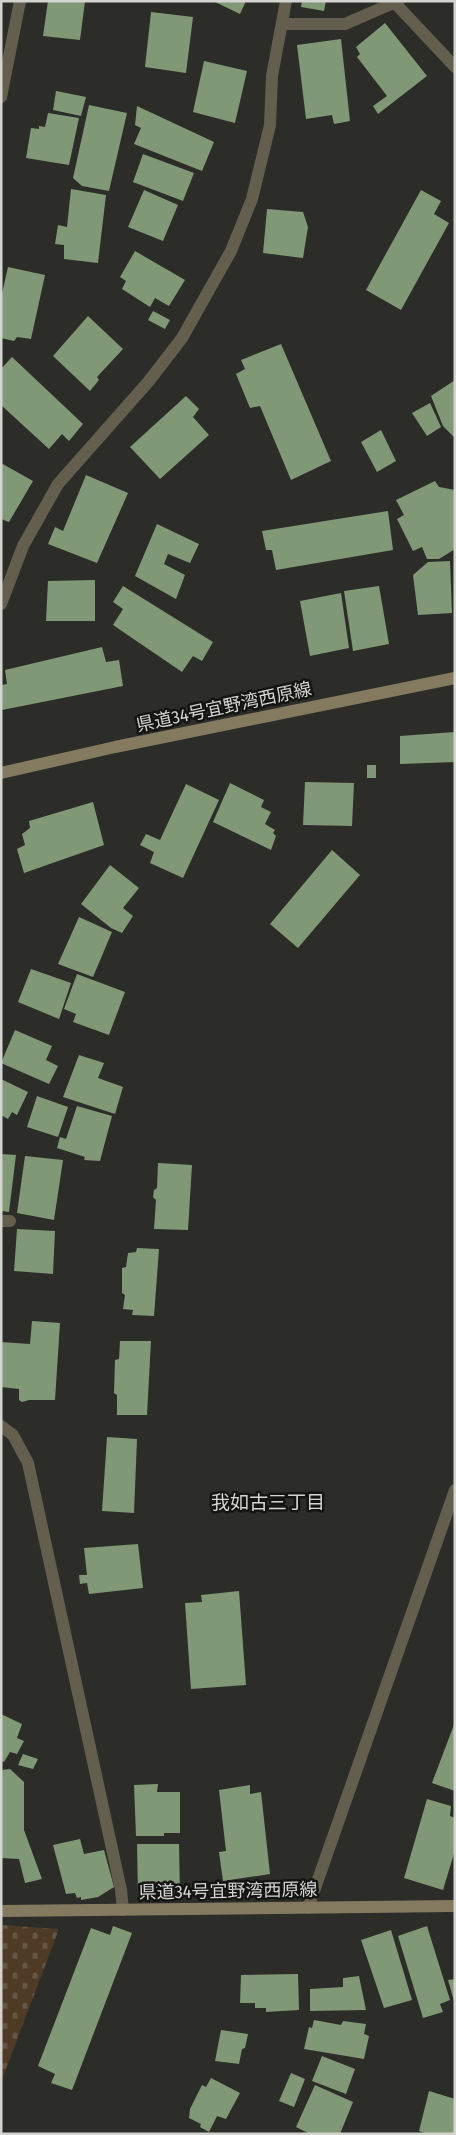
<svg xmlns="http://www.w3.org/2000/svg" width="456" height="2135" viewBox="0 0 456 2135" font-family="'Fira Sans Condensed','Noto Sans JP',sans-serif">
  <defs>
    <pattern id="cemetery-stones" width="16" height="16" patternUnits="userSpaceOnUse" patternTransform="scale(1.25)"><rect width="16" height="16" fill="#4e3a25"/><path d="M2 7V4a2 2 0 0 1 4 0v3zM10 15v-3a2 2 0 0 1 4 0v3z" fill="#675644"/></pattern>
  </defs>
  <rect width="100%" height="100%" fill="#2c2d28"/>
  <path fill="url(#cemetery-stones)" d="M1,1925L59,1929L1,2082Z"/>
  <path fill="#809875" d="M48,1H85L80,40L43,36Z
    M213,1H246L240,14Z
    M302,1H326L324,11L301,7Z
    M151,12L193,17L186,73L145,67Z
    M385,23L427,76L378,114L373,106L387,96L357,57L360,54L356,47Z
    M341,39L350,121L334,124L332,115L306,119L297,45Z
    M204,61L247,71L235,123L193,112Z
    M56,91L86,97L81,116L53,110Z
    M89,105L127,113L109,191L82,186L73,178Z
    M137,106L214,142L202,171L134,144L141,128L135,125Z
    M48,113L79,118L69,165L26,158L31,128L39,129V126L45,127Z
    M143,154L194,173L183,201L133,182Z
    M71,189L106,195L98,263L64,259V245L55,244L58,225L67,227Z
    M144,190L178,205L163,241L128,227Z
    M421,190L441,201L434,214L449,223L401,310L366,290Z
    M267,209L303,212L308,227L303,258L263,253Z
    M135,251L185,280L169,306L155,298L150,307L122,289L126,281L120,277Z
    M8,267L45,275L31,339L17,337L14,341L1,338V298Z
    M153,311L170,320L165,329L148,320Z
    M88,316L123,349L97,377L99,380L90,391L53,356Z
    M281,344L331,461L291,480L260,406L250,408L236,374L245,369L241,360Z
    M12,357L83,424L69,441L62,434L49,449L1,405V369Z
    M455,380V438L443,426L431,396Z
    M186,396L199,409L193,417L209,435L160,479L130,447Z
    M430,403L441,427L427,436L412,413Z
    M381,430L396,461L377,472L361,442Z
    M1,463L33,481L9,522L1,519Z
    M86,475L128,493L97,563L48,544L55,527L63,531Z
    M435,481L439,487L455,490V549L439,559H427L422,547L413,551L397,519L404,515L396,500Z
    M388,511L393,550L276,570L272,550H266L262,531Z
    M157,524L199,544L190,563L168,554L164,564L185,575L176,599L135,576Z
    M450,561L452,613L418,615L413,575L428,562Z
    M95,580V621H46L48,581Z
    M123,586L213,642L202,661L193,656L182,672L113,625L123,609L113,602Z
    M379,586L389,644L353,651L344,591Z
    M341,593L349,648L310,656L300,601Z
    M102,647L106,662L119,660L123,686L2,710L1,685L7,684L5,670Z
    M455,732V762L400,764V736Z
    M367,765H376V778H367Z
    M305,782L354,783L352,826L303,825Z
    M230,783L264,800L261,807L271,812L265,824L275,830L273,833L276,836L271,850L213,822Z
    M186,784L219,800L183,878L150,863L154,852L140,845L146,834L160,840Z
    M93,802L104,845L24,873L17,849L25,845L22,834L30,828L29,821Z
    M332,850L360,875L298,948L270,924Z
    M110,865L139,888L123,908L133,916L122,933L111,928L81,904Z
    M79,917L112,932L93,977L58,964Z
    M31,969L71,983L59,1019L18,1002Z
    M77,974L125,992L109,1035L73,1022L76,1014L64,1009Z
    M15,1030L52,1046L46,1060L58,1066L49,1084L1,1063Z
    M79,1055L104,1063L98,1078L123,1087L115,1114L63,1097Z
    M1,1079L28,1092L17,1115L12,1112L8,1119L1,1115Z
    M37,1096L68,1107L58,1137L27,1127Z
    M77,1106L112,1116L100,1161L84,1160L85,1157L57,1148L60,1137L66,1139Z
    M1,1154L16,1155L9,1212L1,1211Z
    M25,1156L63,1160L54,1220L17,1213Z
    M158,1163L192,1165L188,1230L154,1229L156,1200L153,1197L154,1190L157,1188Z
    M17,1229L55,1231L53,1274L14,1271Z
    M137,1248L159,1249L154,1316L132,1315L133,1310L123,1309L125,1295L122,1293V1268L126,1267L128,1253L136,1252Z
    M32,1321L60,1323L55,1400H29L22,1402L19,1400V1389L1,1387V1342L30,1344Z
    M120,1341H151L147,1415H117V1395L114,1393L115,1360L119,1359Z
    M107,1437L137,1439L134,1513L102,1511Z
    M138,1544L143,1588L89,1594L87,1583L80,1584L79,1575H87L84,1548Z
    M239,1591L246,1685L191,1689L185,1603L202,1602L201,1595Z
    M1,1714L22,1724L17,1738L24,1741L17,1754L10,1752L4,1762L1,1761Z
    M455,1722V1791L432,1783Z
    M23,1754L38,1759L33,1769L18,1765Z
    M10,1769L24,1782V1830L42,1879L25,1883L19,1859L1,1858V1770Z
    M158,1784L157,1792H180V1833H164V1836H136L134,1785Z
    M250,1785V1794L261,1792L270,1874L223,1881L219,1852L226,1851L219,1790Z
    M427,1799L451,1806L450,1816L455,1818V1850L443,1890L404,1878Z
    M80,1839L84,1854L104,1850L114,1887L98,1897L81,1900V1897L77,1898L75,1893L66,1894L53,1845Z
    M137,1844H179L180,1896H138Z
    M113,1926L132,1933L72,2090L51,2083L55,2074L38,2066L91,1928L110,1935Z
    M427,1926L450,2000L440,2004L443,2012L423,2018L398,1936Z
    M391,1930L412,2000L384,2008L361,1940Z
    M298,1974L299,2010L266,2012V2008H255V2003H240L241,1975Z
    M359,1976L366,2010L310,2011V1989L343,1987V1978Z
    M455,1979V2001H454L448,1980Z
    M314,2020L341,2025L343,2021L366,2024L364,2034L369,2036L364,2059L304,2049L309,2027L312,2028Z
    M221,2030L248,2034L245,2048L242,2049L239,2064L215,2061Z
    M322,2056L355,2069L346,2094L312,2081Z
    M291,2073L305,2079L294,2107L279,2101Z
    M211,2078L240,2093L226,2119L217,2116L209,2132L200,2127L201,2124L189,2118L190,2109L202,2085L206,2087Z
    M315,2085L353,2102L340,2134H310L296,2127Z
    M429,2091L455,2099V2134H427L419,2131Z"/>
  <g fill="none" stroke-linecap="round" stroke-linejoin="round">
    <path stroke="#645e4e" stroke-width="12" d="M394,2L455,67
      M283,24H345L398,1
      M1,97L20,1
      M1,604L23,546L58,484L149,381L182,338L231,251L252,199L270,125L272,76L286,1
      M1,1221H10
      M1,1426L13,1435L28,1463L121,1890L123,1910
      M308,1908L455,1490"/>
    <path stroke="#837a60" stroke-width="12" d="M1,773L115,747L455,678
      M1,1911L455,1906"/>
  </g>
  <g text-anchor="middle" dominant-baseline="central" stroke-width="5" stroke-linejoin="round" paint-order="stroke">
    <g font-size="18" fill="#d4d4d1" stroke="#141513">
      <text transform="translate(224 707) rotate(-12)">県道34号宜野湾西原線</text>
      <text transform="translate(228 1891) rotate(-1)">県道34号宜野湾西原線</text>
    </g>
    <g font-size="19" fill="#d4d4d1" stroke="#141513">
      <text x="268" y="1502">我如古三丁目</text>
    </g>
  </g>
  <rect width="456" height="2135" fill="none" stroke="#d4d4d1" stroke-width="5"/>
</svg>
